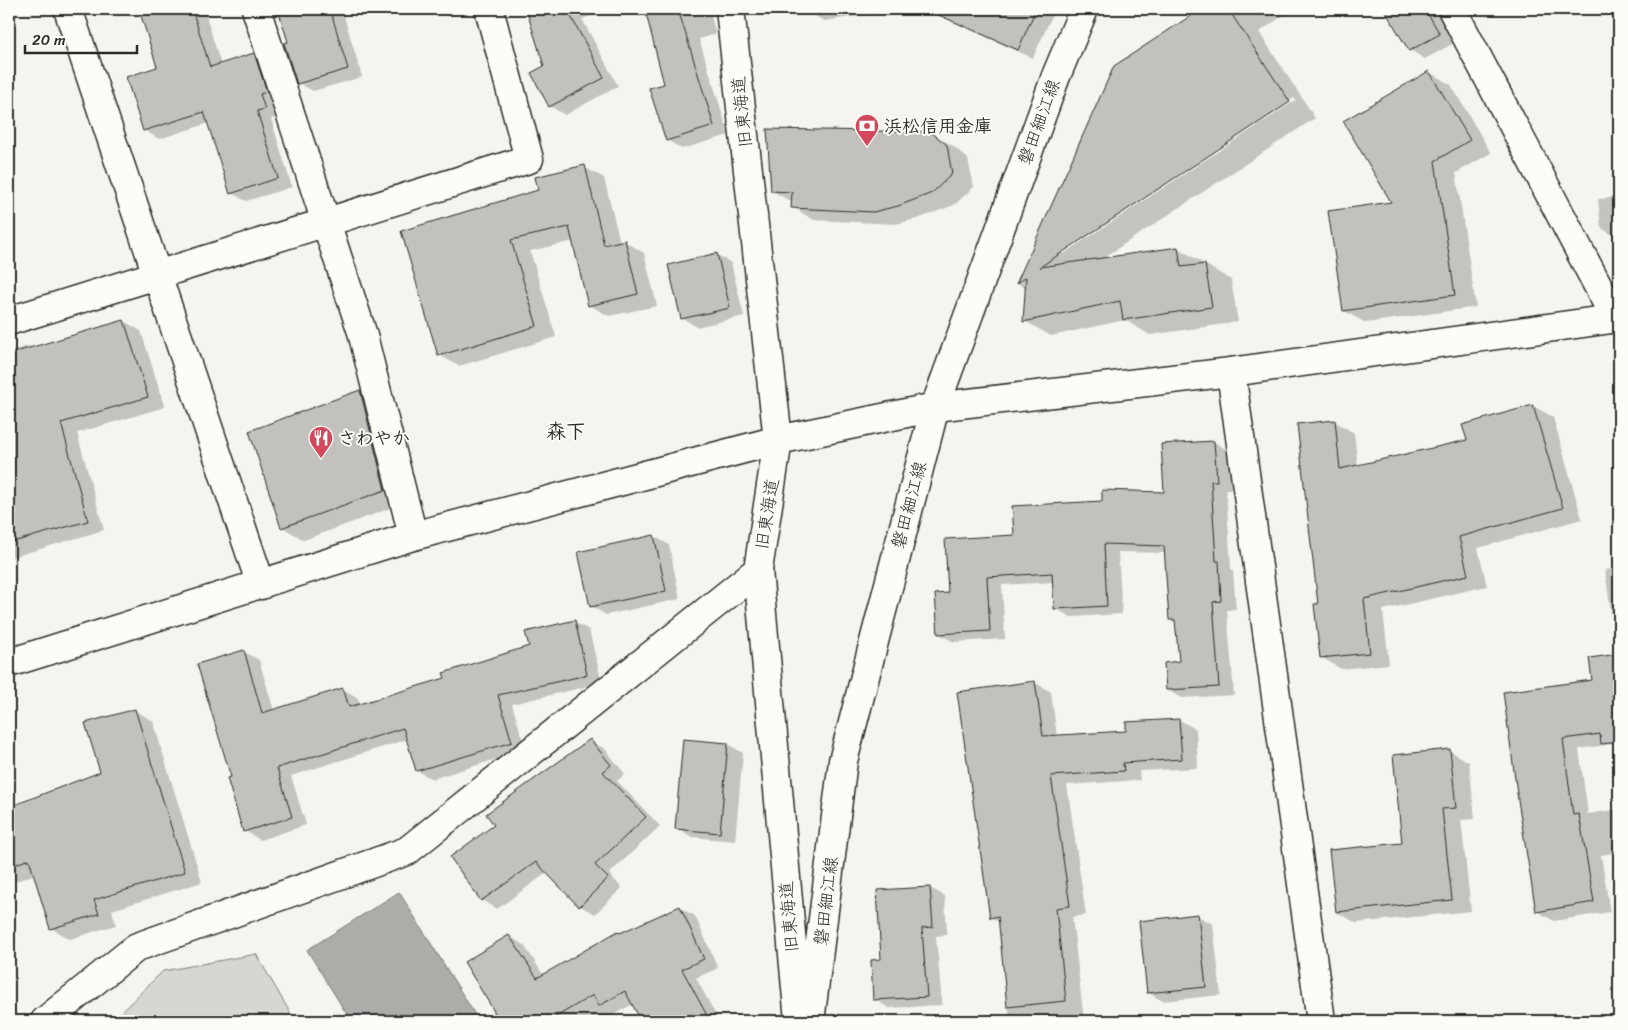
<svg xmlns="http://www.w3.org/2000/svg" width="1628" height="1030" viewBox="0 0 1628 1030" font-family="Sriracha,'Klee One',sans-serif">
  <rect width="100%" height="100%" fill="#f5f4ef"/>
  <filter id="ink" filterUnits="userSpaceOnUse"><feTurbulence type="fractalNoise" baseFrequency=".02" numOctaves="2"/><feDisplacementMap in="SourceGraphic" scale="10" xChannelSelector="R" yChannelSelector="G"/><feConvolveMatrix kernelMatrix="1 2 1 2 8 2 1 2 1" color-interpolation-filters="sRGB"/></filter>
  <g filter="url(#ink)">
    <path fill="#d7d6d2" stroke="#81807e" d="M256,954L295,1021H112L163,971Z"/>
    <path fill="#adaca9" stroke="#797877" d="M399,892L479,1021H351L307,950Z"/>
    <path fill="#0003" fill-rule="evenodd" d="M140,9H204L221,65L254,54L269,63L279,117L271,119L292,187L246,201L231,193L209,123L159,139L144,130L159,68Z
      M279,9H342L362,77L313,91L298,83L289,43Z
      M528,9H603L604,12L582,19L618,86L565,115L550,106L546,67Z
      M646,9H709L716,34L699,39L729,135L682,149L667,140L665,84Z
      M810,9H871L872,14L824,21L810,13Z
      M975,9H1055L1033,58L982,35L967,26Z
      M1203,9H1293L1259,32L1315,118L1100,260L1178,248L1231,280L1238,322L1150,335L1125,320L1051,336L1025,321L1027,289L1017,283L1115,67ZM1294,98L1296,100L1063,254V251Z
      M1385,9H1435L1454,43L1425,59L1410,50Z
      M1429,72L1451,85L1491,153L1456,173L1476,307L1366,323L1344,311L1393,203Z
      M931,133L953,146L968,159L974,187L954,205L920,218L896,224L814,220L792,207V202L772,191Z
      M584,167L604,178L620,242L624,241L644,253L657,306L609,316L589,305L574,241L530,251L556,337L459,366L439,355L540,190Z
      M1619,197V236L1616,237L1601,228L1598,199Z
      M716,254L731,263L744,316L697,327L682,318Z
      M124,321L141,331L165,407L77,433L104,530L9,558V467L18,464L9,432V352L28,346L32,348Z
      M360,391L382,404L407,502L304,540L282,527Z
      M1533,406L1553,417L1582,519L1478,548L1487,586L1383,610L1389,664L1341,669L1321,657L1320,605L1334,421L1354,433L1358,467L1468,441Z
      M1214,442L1229,451L1231,489H1226L1231,569L1233,571L1236,609L1227,610L1234,695L1182,698L1167,690L1181,662L1177,623L1170,619L1166,553L1118,552L1122,614L1071,617L1056,609L1054,582L1002,585L1005,639L954,642L939,634L950,594L1015,536L1103,502L1166,494Z
      M654,536L669,545L680,599L606,615L591,606Z
      M1619,568V637L1614,634L1605,570Z
      M574,622L589,630L602,683L512,704L526,750L432,779L418,771L408,739L291,776L306,825L260,840L245,831L232,778L244,652L259,660L274,711L343,689L358,698L360,705L447,679L530,647Z
      M1619,655V743L1579,749L1588,814L1619,809V852L1601,855L1610,912L1554,921L1537,911L1519,800L1593,681L1590,659Z
      M1034,682L1051,692L1057,736L1128,732L1179,720L1196,729L1198,768L1139,771L1140,780L1067,785L1086,915L1072,917L1084,1021H1010L999,922L991,917Z
      M134,710L153,721L202,882L112,910L116,925L70,939L51,928L35,874L9,884V809L102,773Z
      M590,741L605,749L625,774L617,781L660,826L609,874L622,888L595,914L580,906L548,872L497,909L482,900Z
      M728,744L743,753L735,841L692,837L677,828Z
      M1449,750L1469,762L1475,819L1461,820L1471,911L1356,923L1337,912L1404,844Z
      M930,888L945,896L947,935L936,936L942,1005L889,1008L874,999L883,960Z
      M680,908L695,916L718,968L696,978L719,1021H642L633,1004L602,1021H498L492,1011L494,1009L509,936L524,945L544,976L621,934Z
      M1198,916L1213,924L1221,995L1163,1001L1148,993Z"/>
    <path fill="#c2c1be" stroke="#2b2b2b" d="M139,9H192L210,67L254,53L267,92L260,94L265,109L257,111L278,178L230,194L204,112L143,131L126,77L157,67Z
      M278,9H330L348,69L297,84L284,43L288,42Z
      M526,9H567L604,78L549,107L531,73L544,66Z
      M645,9H678L714,126L666,141L649,88L664,84Z
      M925,9H1036L1018,50Z
      M1201,9H1228L1290,102L1040,267L1178,247L1181,267L1205,264L1212,307L1123,320L1120,301L1023,322L1026,277L1016,284L1114,66Z
      M1384,9H1425L1440,34L1409,51Z
      M1429,71L1470,140L1435,161L1455,295L1343,311L1328,211L1391,202L1343,121Z
      M767,129L931,132L947,145L952,174L932,193L898,206L873,212L791,208L792,192L771,191Z
      M585,165L604,245L625,240L638,294L588,306L569,227L511,240L537,326L438,356L401,231L538,190L535,177Z
      M717,253L730,308L681,319L668,265Z
      M124,320L148,397L61,423L88,521L9,543V354Z
      M360,390L385,490L281,528L249,431Z
      M1533,405L1563,508L1459,537L1468,575L1364,599L1370,653L1320,658L1314,604H1318L1297,424L1335,420L1340,469L1467,440L1462,425Z
      M1214,441L1217,481H1211L1216,561H1219L1221,601L1213,602L1219,687L1166,690L1164,663L1179,661L1175,620H1169L1164,546L1104,544L1107,606L1054,609L1052,573L987,577L990,631L938,634L935,594L948,593L945,539L1014,535L1012,506L1102,501V490L1164,492L1161,444Z
      M654,535L666,591L590,607L578,552Z
      M575,620L587,675L498,695L512,742L416,771L403,728L277,768L292,817L243,832L227,778L231,777L197,664L244,650L262,713L343,688L349,707L445,678L443,673L529,646L525,632Z
      M1619,654V742L1601,744L1600,734L1563,739L1573,815L1579,814L1594,902L1536,912L1518,800L1503,692L1592,680L1589,658Z
      M1035,681L1043,736L1126,731V722L1179,719L1182,759L1123,763L1124,771L1051,776L1070,906L1056,908L1066,1001L1007,1007L998,916L990,918L957,692Z
      M135,709L185,872L94,900L99,914L50,929L29,859L9,867V807L100,772L85,723Z
      M590,739L611,765L603,772L646,817L595,865L608,878L579,907L536,862L481,901L450,857L494,825L486,814Z
      M683,739L728,743L720,833L675,829Z
      M1450,749L1456,808L1442,809L1452,900L1336,912L1329,850L1402,843L1393,755Z
      M930,887L933,927L922,928L927,997L873,1000L871,960L881,959L877,890Z
      M680,906L704,959L682,969L710,1021H641L625,991L599,1006L593,995L549,1021H500L464,962L509,935L537,978L618,931L620,933Z
      M1198,914L1206,987L1147,993L1139,921Z"/>
    <g fill="none" stroke-linecap="round" stroke-linejoin="round">
      <defs>
        <path id="street" d="M68,9L261,585
          M256,9L362,332L413,536
          M1452,9L1615,318
          M9,321L529,159L489,9
          M1231,372L1321,1021
          M45,1021L137,947L407,851L758,570"/>
        <path id="secondary" d="M730,9L778,440L758,570L799,1021
          M9,663L413,536L778,440L935,407L1231,372L1619,318
          M810,1021L843,761L935,407L1056,76L1084,9"/>
      </defs>
      <use href="#street" stroke="#2b2b2b" stroke-width="31"/>
      <use href="#secondary" stroke="#2b2b2b" stroke-width="31"/>
      <use href="#street" stroke="#fdfcf7" stroke-width="28"/>
      <use href="#secondary" stroke="#fdfcf7" stroke-width="28"/>
    </g>
  </g>
  <defs>
    <symbol id="bank-pin" viewBox="-11 -11 22 30"><path d="M0 17L-7.5 6A9.5 9.5 0 1 1 7.5 6Z" fill="#d1495b" stroke="#fdfcf7"/><path d="M-6-4H6V4H-6ZM0-2.3a2.3 2.3 0 1 0 0 4.6a2.3 2.3 0 1 0 0-4.6Z" fill="#fff"/></symbol>
    <symbol id="restaurant-pin" viewBox="-11 -11 22 30"><path d="M0 17L-7.5 6A9.5 9.5 0 1 1 7.5 6Z" fill="#d1495b" stroke="#fdfcf7"/><path d="M-5-6h1v4h1v-4h1v4h1v-4h1v5L-1.5 .5V6h-2V.5L-5-1ZM5-6V6H3V1.5H1.5Q1.5-4 5-6Z" fill="#fff"/></symbol>
  </defs>
  <g fill-rule="evenodd">
    <use href="#bank-pin" x="853" y="112" width="28" height="38"/>
    <use href="#restaurant-pin" x="307" y="424" width="28" height="38"/>
  </g>
  <g text-anchor="middle" dominant-baseline="central" stroke-width="4" stroke-linejoin="round" paint-order="stroke">
    <g font-size="18" fill="#2b2b2b" stroke="#fdfcf7">
      <text transform="translate(742 112) rotate(-96)">旧東海道</text>
      <text transform="translate(1039 122) rotate(-70)">磐田細江線</text>
      <text transform="translate(909 505) rotate(-75)">磐田細江線</text>
      <text transform="translate(767 514) rotate(-81)">旧東海道</text>
      <text transform="translate(826 901) rotate(-83)">磐田細江線</text>
      <text transform="translate(789 917) rotate(-95)">旧東海道</text>
    </g>
    <g font-size="18" font-weight="bold" fill="#2b2b2b" stroke="#fdfcf7" text-anchor="start">
      <text x="884" y="126">浜松信用金庫</text>
      <text x="338" y="438">さわやか</text>
    </g>
    <g font-size="20" font-weight="bold" fill="#2b2b2b" stroke="#fdfcf7">
      <text x="566" y="431">森下</text>
    </g>
  </g>
  <rect width="1628" height="1030" fill="none" stroke="#fdfcf7" stroke-width="30"/>
  <rect x="15" y="15" width="1598" height="1000" fill="none" stroke="#2b2b2b" stroke-width="2" filter="url(#ink)"/>
  <path d="M25 45v8h112v-8" fill="none" stroke="#2b2b2b" stroke-width="2.5"/>
  <text x="32" y="45" font-size="15" fill="#2b2b2b" stroke="#fdfcf7" stroke-width="4" paint-order="stroke">20 m</text>
</svg>
